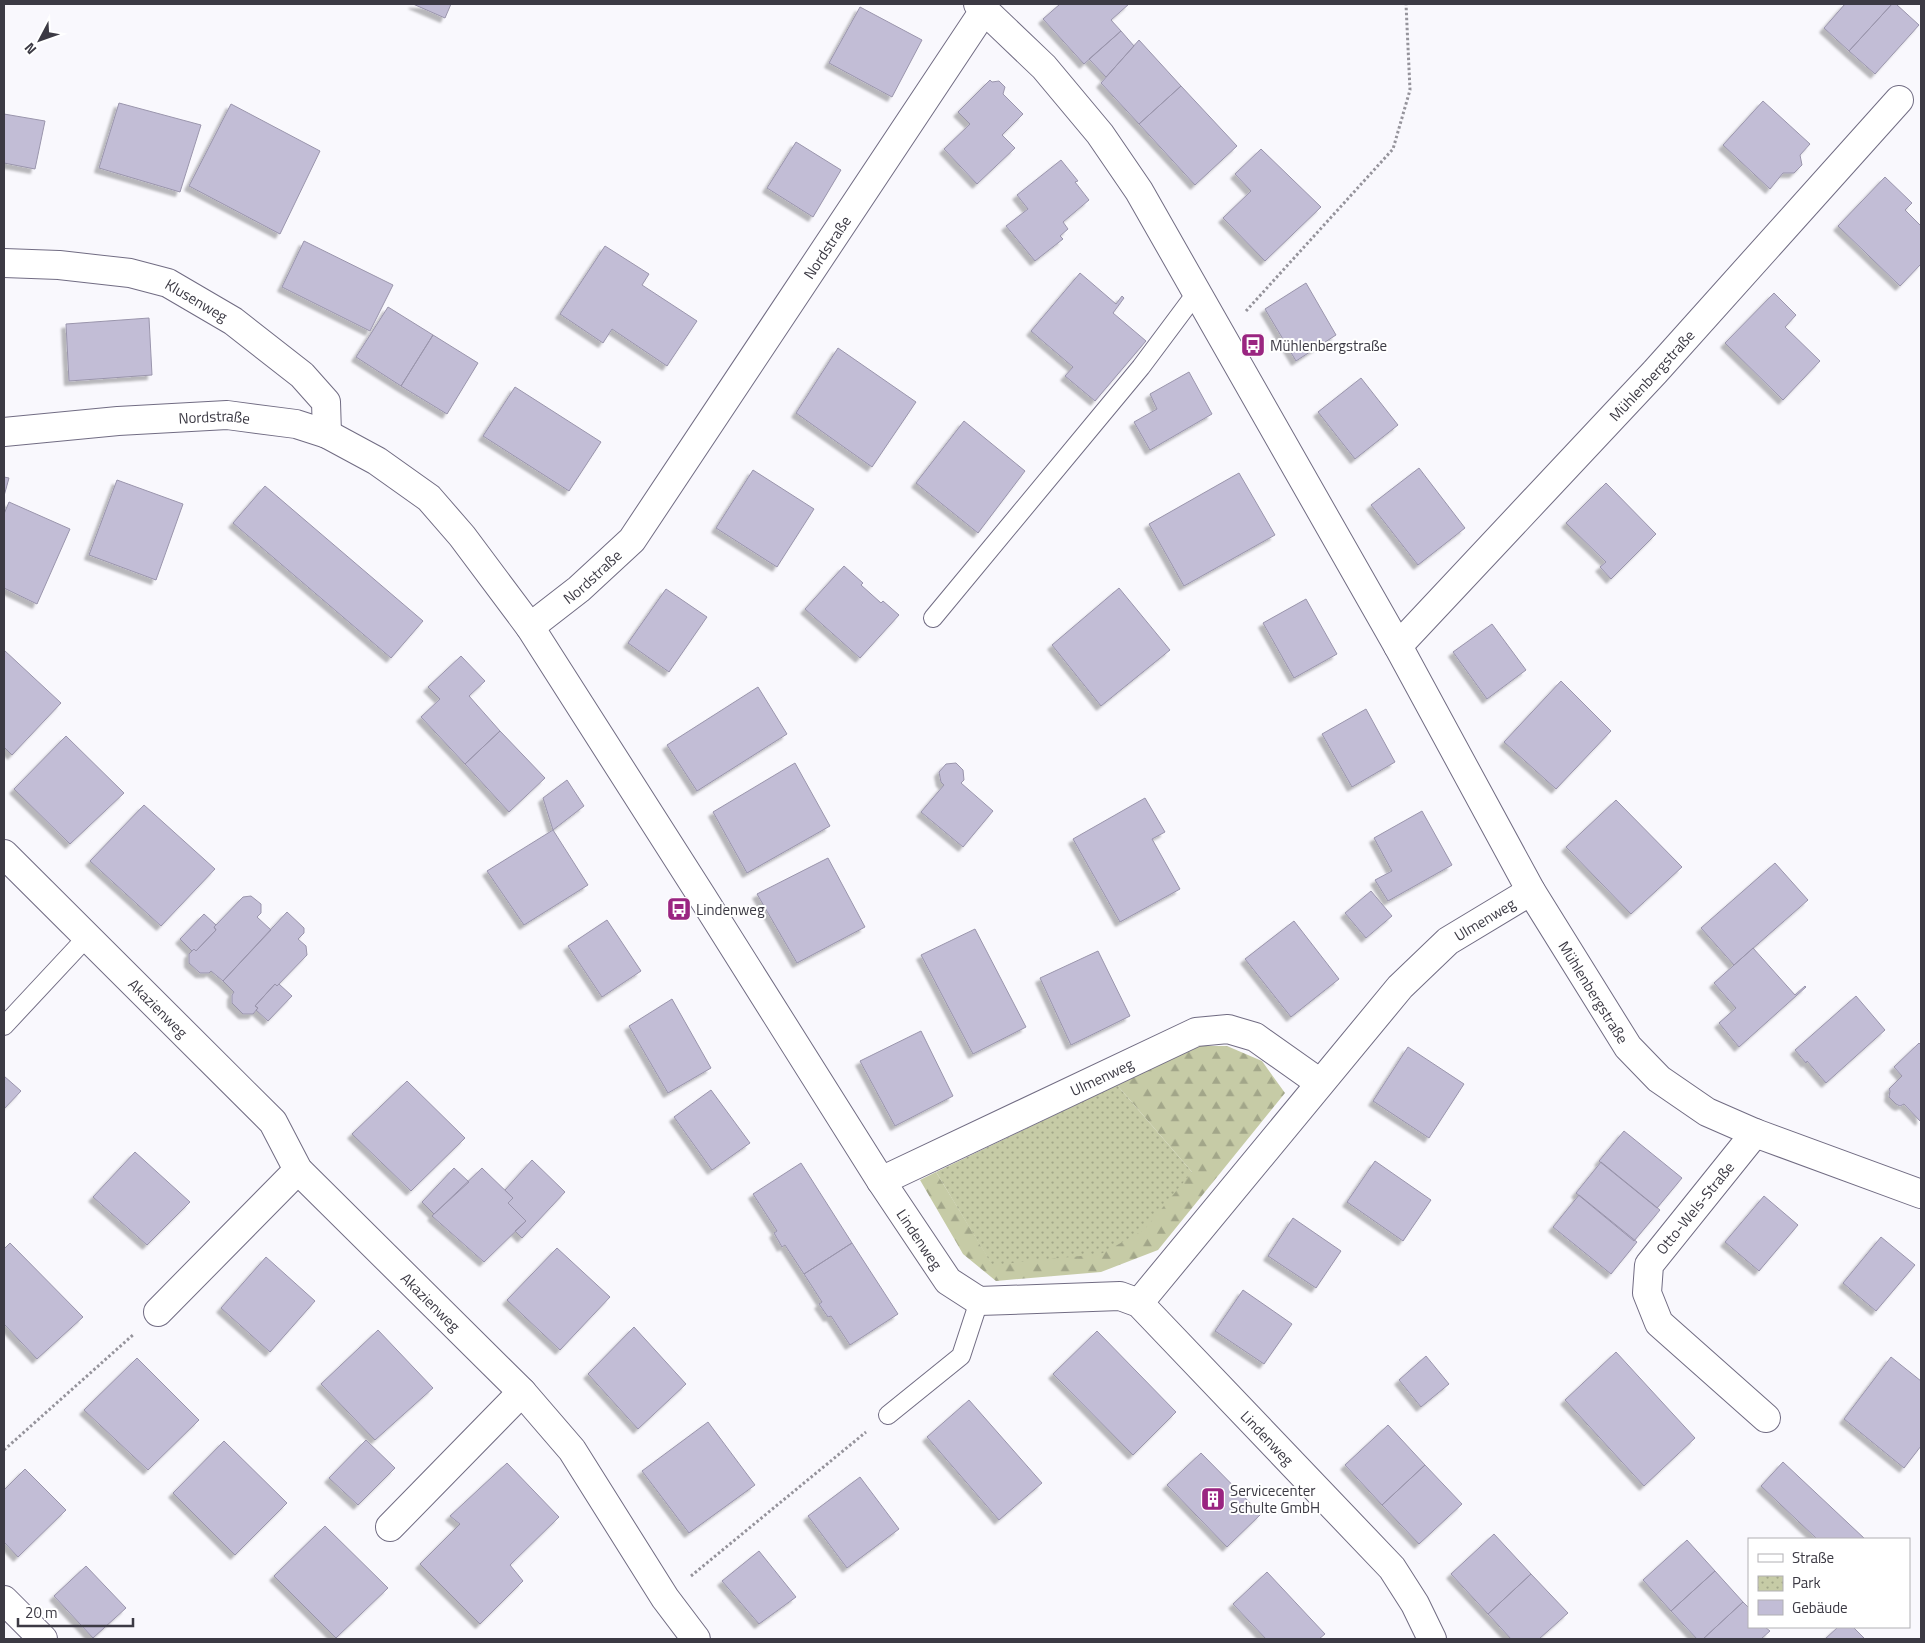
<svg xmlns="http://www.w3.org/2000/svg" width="1925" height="1643" viewBox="0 0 1925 1643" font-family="'Titillium Web',sans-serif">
  <defs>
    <pattern id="forest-firs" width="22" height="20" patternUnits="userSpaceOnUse" patternTransform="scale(1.25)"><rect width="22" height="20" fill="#c6cba6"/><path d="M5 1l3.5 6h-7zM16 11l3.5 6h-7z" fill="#a2a689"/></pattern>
    <pattern id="park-dots" width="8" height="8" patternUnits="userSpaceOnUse" patternTransform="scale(1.25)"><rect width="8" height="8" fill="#c6cba6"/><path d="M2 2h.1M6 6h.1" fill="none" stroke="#a2a689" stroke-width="1.8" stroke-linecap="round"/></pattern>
    <filter id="shadow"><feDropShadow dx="-4.5" dy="4.5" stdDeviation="1" flood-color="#0004"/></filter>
  </defs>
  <rect width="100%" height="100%" fill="#f9f8fd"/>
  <path fill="url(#forest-firs)" d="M1187,1046H1227L1262,1061L1285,1093L1158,1250L1101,1272L996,1281L963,1254L920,1180L936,1172L992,1264L1192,1172L1117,1085Z"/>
  <path fill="url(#park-dots)" d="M1117,1085L1192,1172L1144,1230L1101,1254L992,1265L936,1172Z"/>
  <path fill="#c2bdd6" stroke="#9a95ac" filter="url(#shadow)" d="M413,4H451L445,18Z
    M1060,4H1129L1111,20L1121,31L1084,64L1043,19Z
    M1845,4H1892L1849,51L1824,28Z
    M1892,4H1896L1919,25L1875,74L1849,51Z
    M860,7L922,40L892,97L829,63Z
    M1121,31L1134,46L1106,77L1089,59Z
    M1139,40L1181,86L1139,124L1101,83Z
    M990,80L992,82L999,81L1005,87L1003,94L1023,114L1002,135L1015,148L977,184L944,149L970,124L958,112Z
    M1181,86L1237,146L1195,185L1139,124Z
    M1763,101L1810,144L1800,155L1802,165L1794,173H1783L1770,189L1723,145Z
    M119,103L201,125L180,192L99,168Z
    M231,104L320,151L280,234L189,186Z
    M4,114L45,121L35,169L4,163Z
    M796,142L841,170L813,217L767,188Z
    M1261,149L1321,207L1265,261L1223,218L1251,191L1235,174Z
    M1061,160L1078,181L1075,182L1089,200L1063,222L1068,229L1060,236L1063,239L1035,261L1006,226L1028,209L1017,195Z
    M1885,177L1912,203L1905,210L1921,226V264L1900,286L1838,226Z
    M304,241L393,285L370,331L282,287Z
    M605,246L649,274L642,285L697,321L667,366L612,329L603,343L560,314Z
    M1080,273L1116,304L1122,296L1124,298L1113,313L1146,341L1095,401L1065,376L1073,367L1031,331Z
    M1306,283L1336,335L1296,361L1265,309Z
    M1774,293L1796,315L1785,327L1820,361L1783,400L1725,343Z
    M388,307L433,335L401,386L356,357Z
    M149,318L152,375L69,381L66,324Z
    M433,335L478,363L447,414L401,386Z
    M838,348L916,402L872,467L796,413Z
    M1189,372L1212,414L1150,450L1134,422L1157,409L1150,394Z
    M1361,378L1398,425L1355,459L1318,412Z
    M515,387L601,442L569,491L483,436Z
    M964,421L1025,471L978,533L916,483Z
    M1419,468L1465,528L1418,565L1371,505Z
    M753,470L814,509L777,567L716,528Z
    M1239,473L1275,535L1184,586L1149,524Z
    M4,477L9,478L4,496Z
    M117,480L183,504L156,580L89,555Z
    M1606,483L1656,534L1611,579L1600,567L1606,562L1566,523Z
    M265,486L423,621L391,658L233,523Z
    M9,502L70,529L37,604L4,588V514Z
    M844,566L863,583L861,585L881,603L883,601L899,615L860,658L805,609Z
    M1119,588L1170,650L1101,706L1052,645Z
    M666,589L707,617L669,672L628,643Z
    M1306,599L1337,654L1294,678L1263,623Z
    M1492,624L1526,670L1487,699L1453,652Z
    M4,650L61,703L12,755L4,747Z
    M461,656L485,681L469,696L500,731L465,764L421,717L440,699L428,687Z
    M1561,681L1611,731L1556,789L1504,742Z
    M758,687L787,734L697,791L667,745Z
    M1366,709L1395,762L1352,787L1322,734Z
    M500,731L545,778L509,812L465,764Z
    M66,736L124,793L70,844L14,789Z
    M795,763L830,826L747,873L713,812Z
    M956,763L963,770L964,780L961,783L993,811L963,847L921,812L944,785L941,782L939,772L946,764Z
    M567,780L584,806L553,830L543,798Z
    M1145,798L1165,832L1152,839L1180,889L1120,922L1073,839Z
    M1616,800L1682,867L1631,914L1566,847Z
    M144,805L215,869L161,926L90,861Z
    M1422,811L1452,865L1388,901L1375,880L1392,871L1374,838Z
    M553,830L588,885L524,925L487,871Z
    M828,858L865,927L797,963L757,894Z
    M1775,863L1808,900L1734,965L1701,928Z
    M1371,891L1392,916L1366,938L1345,913Z
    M251,896L261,904V913L257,917L271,930L223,981L211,971L209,973H200L189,963V954L194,949L196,951L216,930L214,927L216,925L243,897Z
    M287,912L304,928V933L298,939L306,946L307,955L277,986L275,984L255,1006L258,1008L253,1014H243L232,1003V995L234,992L223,981Z
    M204,914L216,925L214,927L216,930L196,951L194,949L192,951L180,939Z
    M607,920L641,971L602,997L568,946Z
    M1294,921L1339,979L1291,1017L1245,959Z
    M975,929L1026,1027L973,1054L921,955Z
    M1753,948L1795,995L1805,986L1806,987L1739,1047L1719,1023L1736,1008L1714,983Z
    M1098,951L1130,1016L1071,1045L1040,978Z
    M275,984L277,986L279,984L292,996L268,1021L256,1010L258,1008L255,1006Z
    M1856,996L1885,1030L1826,1083L1807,1061L1806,1063L1795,1050Z
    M672,999L711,1068L668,1093L629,1026Z
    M921,1031L953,1096L895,1126L860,1061Z
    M1919,1043L1921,1045V1119L1920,1121L1904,1104L1900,1106L1896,1104L1889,1097L1890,1091L1889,1089L1902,1076L1894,1067Z
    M1408,1047L1464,1084L1429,1138L1373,1101Z
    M4,1076L21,1091L4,1109Z
    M407,1081L465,1138L411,1191L352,1134Z
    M711,1090L750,1143L712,1170L674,1117Z
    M1624,1131L1682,1178L1657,1208L1599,1161Z
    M135,1152L190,1202L147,1245L93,1197Z
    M532,1160L565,1192L522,1238L515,1231L526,1221L508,1203L513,1198L505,1190Z
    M1375,1161L1431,1200L1403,1241L1347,1202Z
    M1601,1162L1660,1210L1634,1241L1576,1193Z
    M801,1163L852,1243L804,1274L785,1245L782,1247L774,1233L777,1231L753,1194Z
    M454,1168L469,1182L434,1214L422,1202Z
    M482,1168L513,1198L508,1203L526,1221L484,1262L432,1216Z
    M1579,1195L1637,1242L1611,1274L1553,1227Z
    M1764,1196L1798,1225L1759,1271L1725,1242Z
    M1293,1218L1341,1251L1316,1288L1268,1256Z
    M1881,1237L1915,1265L1876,1311L1843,1283Z
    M10,1243L83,1317L37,1359L4,1324V1249Z
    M852,1243L898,1314L850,1345L831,1316L828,1317L819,1304L822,1302L804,1274Z
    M557,1248L610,1297L560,1350L507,1300Z
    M266,1257L315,1301L270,1352L221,1308Z
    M1243,1290L1292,1324L1264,1364L1215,1331Z
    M634,1327L686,1384L638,1429L588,1374Z
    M378,1330L433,1388L375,1440L321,1384Z
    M1097,1331L1176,1412L1133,1455L1053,1374Z
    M1616,1352L1695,1438L1644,1486L1565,1400Z
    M1426,1356L1449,1384L1421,1407L1399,1380Z
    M1891,1357L1921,1381V1446L1904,1468L1844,1419Z
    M137,1358L199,1420L148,1470L84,1410Z
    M969,1400L1042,1483L999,1520L927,1437Z
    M708,1422L755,1485L689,1533L642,1471Z
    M1388,1425L1425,1465L1382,1505L1345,1465Z
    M366,1440L395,1468L358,1505L329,1478Z
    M224,1441L287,1503L235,1555L173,1493Z
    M1201,1453L1261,1514L1227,1547L1167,1485Z
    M1783,1462L1865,1539H1817L1761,1486Z
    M507,1463L559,1517L510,1565L523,1581L480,1624L420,1564L460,1524L450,1516Z
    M1425,1465L1462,1504L1419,1544L1382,1505Z
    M25,1469L66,1510L18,1557L4,1542V1490Z
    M860,1477L899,1529L847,1568L808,1516Z
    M325,1526L388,1588L336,1638L274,1576Z
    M1494,1534L1531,1574L1488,1614L1451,1574Z
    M1687,1540L1715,1571L1671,1611L1643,1580Z
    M759,1551L796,1597L759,1624L722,1581Z
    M86,1566L126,1608L93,1638L54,1596Z
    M1715,1571L1743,1602L1703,1639H1697L1671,1611Z
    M1267,1572L1325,1634L1319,1639H1266L1233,1604Z
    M1531,1574L1568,1613L1539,1639H1511L1488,1614Z
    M1743,1602L1749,1608V1627H1765L1770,1631L1761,1639H1703Z
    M1838,1627H1853L1865,1639H1825Z"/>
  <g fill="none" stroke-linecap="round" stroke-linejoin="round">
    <defs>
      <path id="lane" d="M933,618L1141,367L1197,292
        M4,1026L87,937
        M888,1415L961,1356L979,1301"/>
      <g id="street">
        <path id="s1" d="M978,4L1044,67L1100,134L1139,191L1398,646L1531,891L1628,1047L1659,1079L1707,1112L1755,1133L1921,1194"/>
        <path id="s2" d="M4,263L59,265L130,273L168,283L233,321L302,375L326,402L327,434"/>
        <path id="s3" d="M4,432L118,421L227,415L296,424L327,434L377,461L429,498L462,536L530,627L701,895L881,1181L948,1281L979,1301L1120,1296L1139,1303L1392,1568L1415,1604L1432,1639"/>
        <path id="s4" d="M530,627L579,589L632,540L985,9"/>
        <path id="s5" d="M1398,646L1655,372L1899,100"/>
        <path id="s6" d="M4,854L273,1122L298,1170L522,1392L572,1450L665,1598L696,1639"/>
        <path d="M1755,1133L1649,1265L1647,1293L1659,1323L1766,1418"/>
        <path id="s7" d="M881,1181L1196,1032L1228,1029L1255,1037L1320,1083"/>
        <path id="s8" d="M1139,1303L1400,987L1448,941L1531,891"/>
        <path d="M158,1312L298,1170"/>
        <path d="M390,1527L522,1392"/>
        <path d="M4,1600L43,1639"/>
      </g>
    </defs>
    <use href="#lane" stroke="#716c83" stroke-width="20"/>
    <use href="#street" stroke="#716c83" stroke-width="30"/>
    <path stroke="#95939b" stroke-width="3" stroke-dasharray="2.5 2.5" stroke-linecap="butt" d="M1246,311L1393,149L1410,90L1406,4
      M4,1450L134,1334
      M691,1576L866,1432"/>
    <use href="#lane" stroke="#fff" stroke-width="18"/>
    <use href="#street" stroke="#fff" stroke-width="28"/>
  </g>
  <defs>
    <symbol id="bus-square" viewBox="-11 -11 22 22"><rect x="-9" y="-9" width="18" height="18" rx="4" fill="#9a2581" stroke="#fff"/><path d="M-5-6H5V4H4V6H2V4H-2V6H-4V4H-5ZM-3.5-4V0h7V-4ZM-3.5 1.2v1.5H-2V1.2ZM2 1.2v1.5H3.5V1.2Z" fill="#fff"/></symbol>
    <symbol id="building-square" viewBox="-11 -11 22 22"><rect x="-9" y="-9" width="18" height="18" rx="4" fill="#9a2581" stroke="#fff"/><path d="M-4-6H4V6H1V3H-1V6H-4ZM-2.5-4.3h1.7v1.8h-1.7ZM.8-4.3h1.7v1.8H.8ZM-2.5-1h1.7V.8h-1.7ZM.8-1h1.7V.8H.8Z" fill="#fff"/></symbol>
  </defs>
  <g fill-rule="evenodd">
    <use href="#bus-square" x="1239" y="331" width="28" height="28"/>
    <use href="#bus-square" x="665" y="895" width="28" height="28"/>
    <use href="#building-square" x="1199" y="1485" width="28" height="28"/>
  </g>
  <g text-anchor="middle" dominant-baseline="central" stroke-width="4" stroke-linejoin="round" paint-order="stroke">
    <g font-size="15" fill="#3c3a44" stroke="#fff">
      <text stroke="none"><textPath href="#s4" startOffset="486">Nordstraße</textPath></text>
      <text stroke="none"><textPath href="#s2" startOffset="199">Klusenweg</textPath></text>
      <text stroke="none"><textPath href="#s5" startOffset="371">Mühlenbergstraße</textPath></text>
      <text stroke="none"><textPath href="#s3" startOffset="211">Nordstraße</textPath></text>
      <text stroke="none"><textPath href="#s4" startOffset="80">Nordstraße</textPath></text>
      <text stroke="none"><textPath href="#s8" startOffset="519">Ulmenweg</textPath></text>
      <text stroke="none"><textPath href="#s1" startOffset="1169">Mühlenbergstraße</textPath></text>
      <text stroke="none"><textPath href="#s6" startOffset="218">Akazienweg</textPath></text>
      <text stroke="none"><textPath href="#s7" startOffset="244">Ulmenweg</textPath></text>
      <text transform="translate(1695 1208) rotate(-51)">Otto-Wels-Straße</text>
      <text stroke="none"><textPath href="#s3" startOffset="1336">Lindenweg</textPath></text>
      <text stroke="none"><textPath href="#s6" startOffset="621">Akazienweg</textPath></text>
      <text stroke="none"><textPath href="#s3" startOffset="1771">Lindenweg</textPath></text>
    </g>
    <g font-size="15" fill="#3c3a44" stroke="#fff" text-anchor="start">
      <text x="1270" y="345">Mühlenbergstraße</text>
      <text x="696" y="909">Lindenweg</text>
      <text x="1230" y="1490">Servicecenter<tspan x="1230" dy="17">Schulte GmbH</tspan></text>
    </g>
  </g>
  <rect width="1925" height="1643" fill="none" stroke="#3c3a44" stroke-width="10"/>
  <rect x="1748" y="1538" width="162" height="90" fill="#ffffff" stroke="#b1b0b4"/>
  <rect x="1758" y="1554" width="25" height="8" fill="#ffffff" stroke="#b1b0b4"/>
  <text x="1792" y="1563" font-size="15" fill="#3c3a44">Straße</text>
  <rect x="1758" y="1576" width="25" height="15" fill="url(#park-dots)" stroke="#b1b0b4"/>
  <text x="1792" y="1588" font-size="15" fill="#3c3a44">Park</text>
  <rect x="1758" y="1600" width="25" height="15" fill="#c2bdd6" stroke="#b1b0b4"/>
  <text x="1792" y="1613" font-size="15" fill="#3c3a44">Gebäude</text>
  <g transform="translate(40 40) rotate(229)" stroke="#ffffff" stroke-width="4" paint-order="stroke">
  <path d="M0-4L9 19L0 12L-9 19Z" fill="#3c3a44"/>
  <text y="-8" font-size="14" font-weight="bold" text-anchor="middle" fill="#3c3a44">N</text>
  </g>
  <path d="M18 1618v8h115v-8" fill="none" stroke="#3c3a44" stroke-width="2.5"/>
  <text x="25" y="1618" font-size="15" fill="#3c3a44" stroke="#ffffff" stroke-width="4" paint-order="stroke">20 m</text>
</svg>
